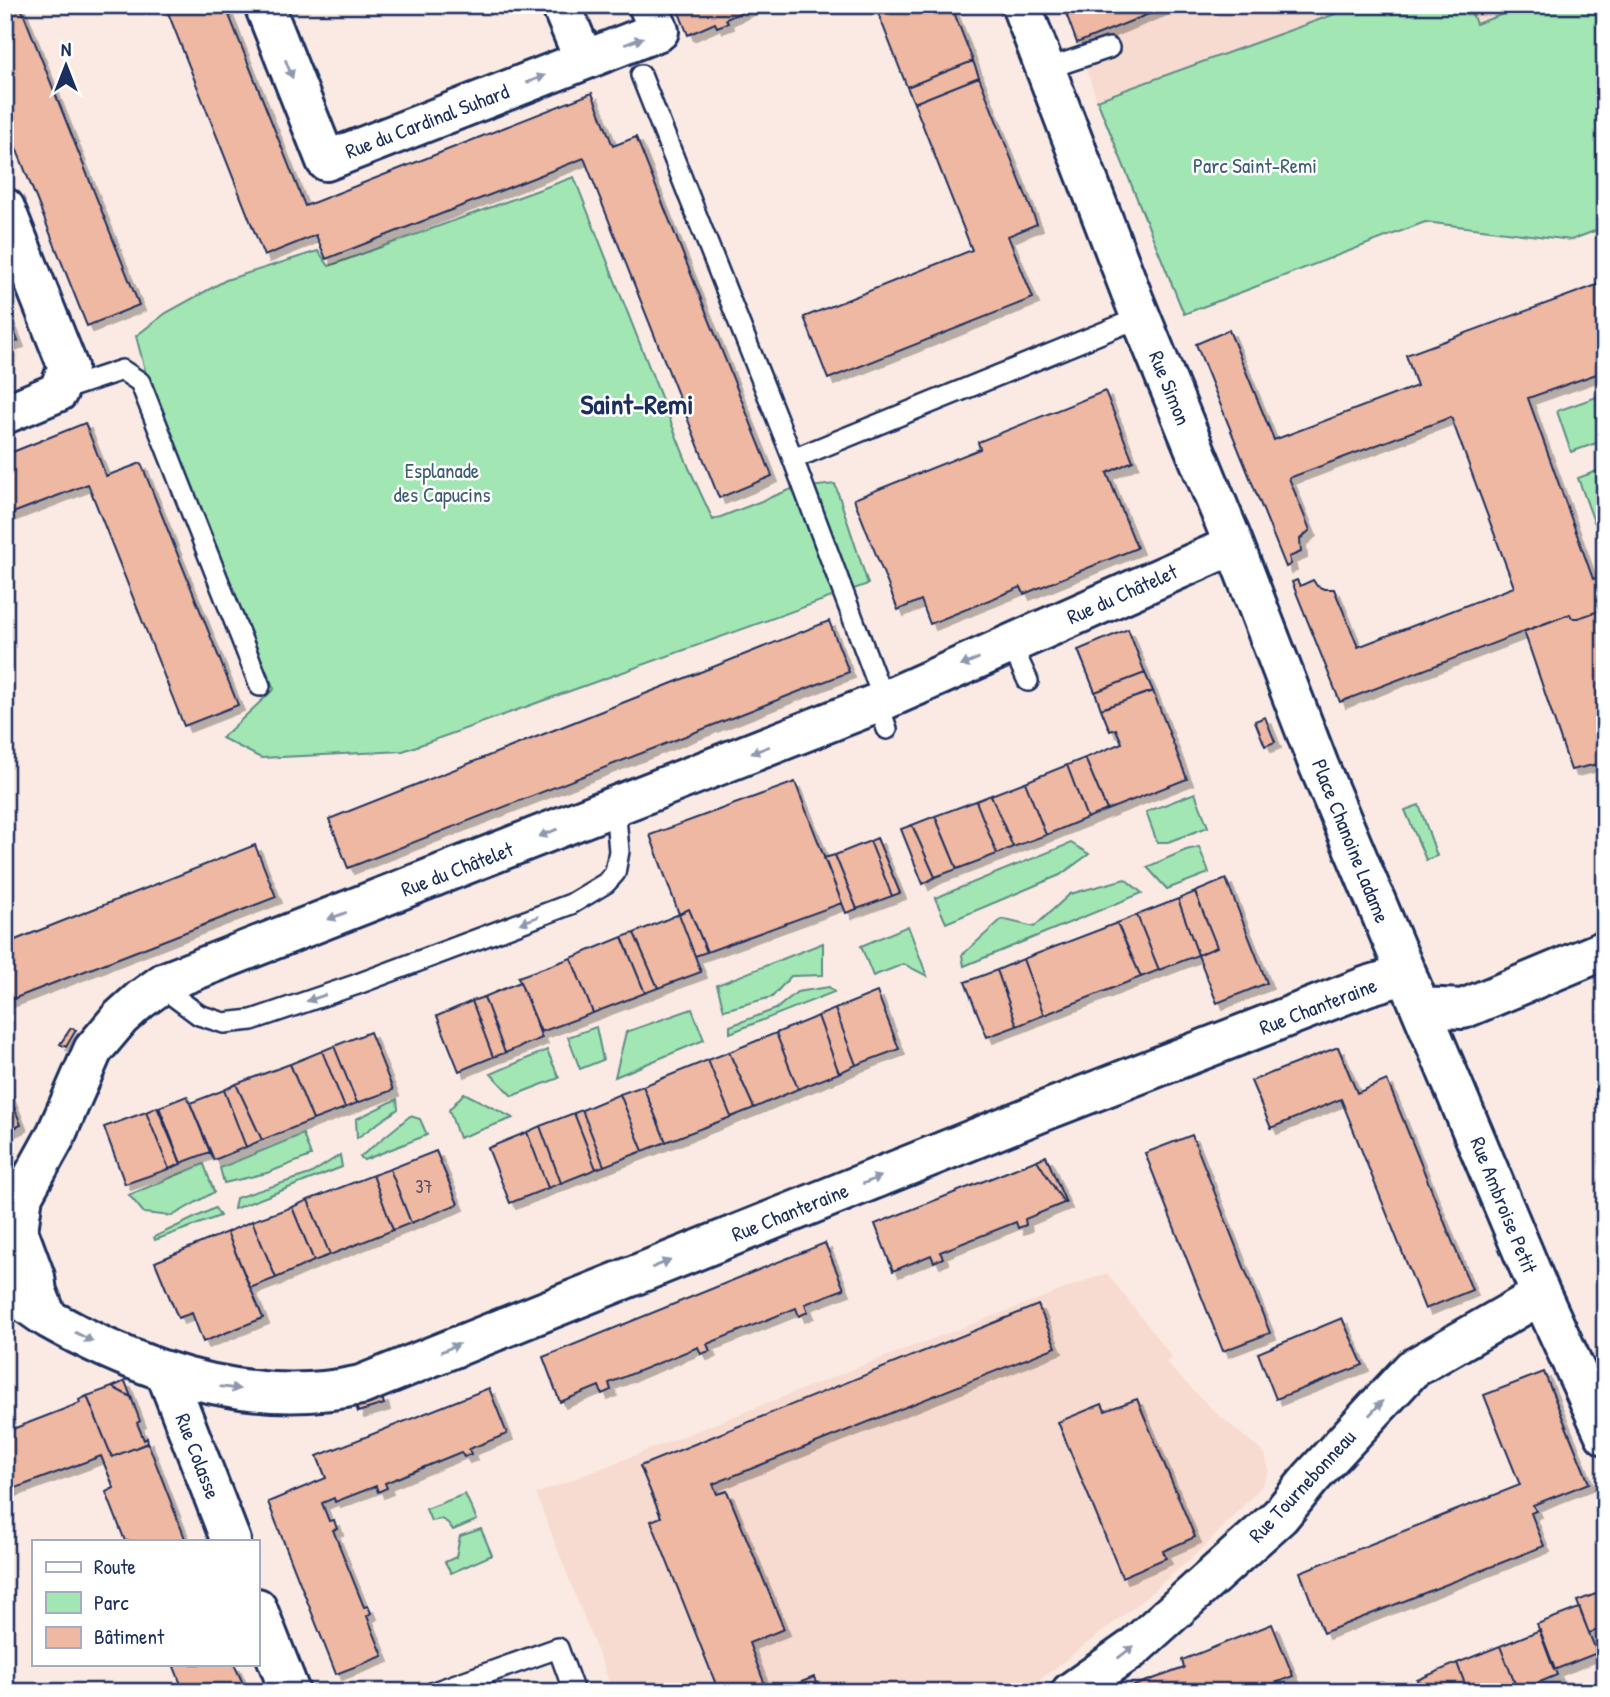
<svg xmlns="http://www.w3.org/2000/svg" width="1610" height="1697" viewBox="0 0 1610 1697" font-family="'Patrick Hand',sans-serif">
  <defs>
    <filter id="shadow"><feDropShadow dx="6" dy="6" stdDeviation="0" flood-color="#0004"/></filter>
  </defs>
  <rect width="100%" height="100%" fill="#faeae3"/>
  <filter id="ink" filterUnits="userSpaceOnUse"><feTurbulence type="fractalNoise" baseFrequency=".0143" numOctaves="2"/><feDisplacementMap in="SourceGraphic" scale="14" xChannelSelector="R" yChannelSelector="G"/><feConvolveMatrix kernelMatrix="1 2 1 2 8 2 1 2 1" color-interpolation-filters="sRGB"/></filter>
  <g filter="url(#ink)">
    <path fill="#f7dbd0" d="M1064,5H1360L1097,100Z
      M1469,5H1528L1475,24Z
      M5,308L18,341L19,354L14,369L5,377Z
      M1107,1273L1172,1357L1166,1363L1213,1410L1265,1454L1269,1471L1261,1487L1207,1544L1138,1604L1024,1692H613L536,1494L869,1363Z"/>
    <path fill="#a2e7b3" stroke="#5e8b88" stroke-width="2" d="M1360,5H1469L1476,24L1528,5H1605V227L1571,240L1425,222L1184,314L1097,100Z
      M574,177L689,468L713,520L792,489L835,484L868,584L403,751L261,758L222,738L274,689L150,389L136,336L166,313L226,280L318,251L329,266Z
      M1605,394V440L1571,452L1557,411Z
      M1605,468V518L1594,522L1578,478Z
      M1195,793L1208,827L1168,842H1157L1146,812Z
      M1419,805L1437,856L1426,860L1405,810Z
      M1071,843L1089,854L1060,875L946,923L935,898Z
      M1199,847L1209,873L1167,889L1147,867L1186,850Z
      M1125,879L1142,893L964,966L962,955L1002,919L1034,927L1070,894Z
      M908,926L927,976L904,964L873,976L861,946Z
      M823,943V975L791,976L772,997L724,1010L717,985Z
      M829,987L834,992L730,1033V1026L776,1009L797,992Z
      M692,1009L704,1040L615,1077L626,1032Z
      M596,1027L603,1060L580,1069L568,1037Z
      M547,1050L559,1078L512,1096L491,1074Z
      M464,1093L513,1118L459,1138L449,1110Z
      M397,1099L398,1109L357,1138L356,1119Z
      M410,1116L420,1119L427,1135L364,1160L360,1157Z
      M303,1134L311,1156L267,1173L224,1183L220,1168Z
      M340,1155L342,1167L234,1209L236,1198L310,1174Z
      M204,1164L214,1192L172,1216L144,1213L129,1195Z
      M215,1208L220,1216L155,1240L154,1237Z
      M465,1494L477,1520L453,1530L448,1523L441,1519L431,1521L426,1509Z
      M481,1529L492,1555L451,1573L445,1562L456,1557L460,1536Z"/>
    <path fill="#efb8a2" stroke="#1b2f5e" stroke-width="2" filter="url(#shadow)" d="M5,5H20L139,305L87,326L5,120Z
      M165,5H225L305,206L592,93L613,146L636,137L772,476L719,498L584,158L326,259L316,235L264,256Z
      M676,5H750L751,8L726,19L728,23L717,27L715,23L688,35Z
      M875,5H951L973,61L907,87Z
      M1063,5H1171L1077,43Z
      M973,61L979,77L914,103L907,87Z
      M979,77L1037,224L1008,236L1033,298L828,379L804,317L972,250L914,103Z
      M1605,282V371L1528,398L1593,579L1605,575V609L1578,618H1572L1570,614L1340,702L1292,582L1297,580L1300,586L1313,580L1317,586L1324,589H1334L1358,647L1514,587L1451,417L1289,478L1310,530L1300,539L1301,552L1289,557L1291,564L1286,567L1196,344L1229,330L1274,440L1417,386L1406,355Z
      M5,308L18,341L5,345Z
      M1105,391L1133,461L1107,473L1137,548L1024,594L1021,587L930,624L921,600L898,610L854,499L980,449L978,442Z
      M85,423L106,476L141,463L238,705L184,726L88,484L5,516V455Z
      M1605,609V759L1601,760L1602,763L1571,770L1524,631L1570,614L1572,618H1578Z
      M829,621L849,672L348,868L329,819Z
      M1128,629L1145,673L1095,692L1078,650Z
      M1145,673L1153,691L1101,709L1095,692Z
      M1153,691L1187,779L1107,810L1085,758L1122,743L1116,729L1110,731L1101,709Z
      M1265,717L1275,742L1265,746L1255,721Z
      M1085,758L1107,810L1087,818L1067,765Z
      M1067,765L1087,818L1046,835L1025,782Z
      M795,782L842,903L707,952L689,909L679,914L650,835Z
      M1025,782L1046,835L1013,847L991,795Z
      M991,795L1013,847L997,854L976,801Z
      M976,801L997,854L957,869L935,816Z
      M935,816L957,869L935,877L912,825Z
      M912,825L935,877L923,884L901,829Z
      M877,838L900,893L892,896L870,841Z
      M870,841L892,896L857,909L835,855Z
      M255,845L276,897L5,1002V944Z
      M835,855L857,909L846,913L824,858Z
      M1226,879L1267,983L1217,1003L1198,955L1217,947L1195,892Z
      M1195,892L1217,947L1198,955L1178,899Z
      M1178,899L1198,955L1159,970L1137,915Z
      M689,909L707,952L695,956L679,914Z
      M679,914L701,972L658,988L634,933Z
      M1137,915L1159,970L1141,977L1117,923Z
      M1117,923L1141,977L1044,1015L1023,959Z
      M634,933L658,988L645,993L622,937Z
      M622,937L645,993L593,1013L571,958Z
      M571,958L593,1013L541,1032L518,977Z
      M1023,959L1044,1015L1017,1026L997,970Z
      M997,970L1017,1026L987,1037L965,982Z
      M520,982L542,1038L505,1053L484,997Z
      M877,992L899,1049L856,1065L835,1009Z
      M484,997L505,1053L493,1057L472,1001Z
      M472,1001L493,1057L459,1071L437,1016Z
      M835,1009L856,1065L839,1073L818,1016Z
      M818,1016L839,1073L798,1089L776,1033Z
      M71,1028L76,1030L66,1047L60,1044Z
      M370,1032L393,1090L357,1103L334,1046Z
      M776,1033L798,1089L754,1108L729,1052Z
      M334,1046L357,1103L345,1108L322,1051Z
      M1338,1047L1357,1093L1387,1080L1472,1290L1425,1309L1341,1099L1271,1128L1251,1081Z
      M322,1051L345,1108L313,1120L290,1064Z
      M729,1052L754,1108L731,1117L708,1060Z
      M708,1060L731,1117L666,1142L643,1086Z
      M290,1064L313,1120L262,1140L236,1084Z
      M5,1084L21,1125L5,1132Z
      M236,1084L262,1140L246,1147L224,1090Z
      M643,1086L666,1142L643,1151L620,1094Z
      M224,1090L246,1147L214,1160L190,1103Z
      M620,1094L643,1151L604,1166L582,1110Z
      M187,1096L210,1152L181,1163L159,1107Z
      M157,1107L181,1164L169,1169L146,1112Z
      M582,1110L604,1166L596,1169L574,1113Z
      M146,1112L169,1169L125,1184L104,1127Z
      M574,1113L596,1169L561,1183L540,1126Z
      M540,1126L561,1183L548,1188L527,1132Z
      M527,1132L548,1188L510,1203L488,1148Z
      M1192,1135L1270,1333L1223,1351L1145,1153Z
      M436,1151L458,1204L411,1223L390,1169Z
      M1046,1156L1066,1203H1064L1037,1160Z
      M1037,1160L1064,1203L1025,1219L1026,1225L1018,1228L1016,1222L940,1252L943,1258L934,1262L931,1255L893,1271L875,1224Z
      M390,1169L411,1223L393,1230L373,1175Z
      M373,1175L393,1230L330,1255L308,1200Z
      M308,1200L330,1255L314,1261L292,1207Z
      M292,1207L314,1261L276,1278L252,1221Z
      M252,1221L276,1278L250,1288L227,1232Z
      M227,1232L263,1318L203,1342L192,1313L178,1318L155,1262Z
      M825,1243L844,1289L805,1304L808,1312L799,1316L796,1308L707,1344L710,1351L701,1354L698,1347L609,1383L611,1390L602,1394L599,1386L560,1402L543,1357Z
      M1038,1305L1056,1347L713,1484L717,1494L727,1491L784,1629L749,1643L765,1685L749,1692H719L651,1521L661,1517L640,1466Z
      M1342,1318L1363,1365L1276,1399L1258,1353Z
      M1544,1372L1589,1483L1533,1505L1536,1511L1531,1513L1544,1546L1323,1633L1300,1572L1520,1485L1484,1395Z
      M125,1381L131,1397L112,1387Z
      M112,1387L131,1397L140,1421L137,1423L144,1440L147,1438L148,1443L112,1457L87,1396Z
      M489,1388L507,1434L469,1449L471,1454L464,1457L461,1452L385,1483L387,1488L378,1492L376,1486L335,1502L334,1498L322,1503L329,1521L334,1520L337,1529L333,1530L364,1607L368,1606L371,1613L367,1616L383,1656L336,1674L268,1502L326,1478L317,1456Z
      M87,1396L112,1457L148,1443L186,1541H125L106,1492L114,1488L101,1456L5,1492V1432L80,1403L79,1400Z
      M382,1397L384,1404L358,1412L356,1405Z
      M1137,1399L1195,1537L1163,1551L1166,1558L1122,1577L1058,1422L1102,1404L1105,1411Z
      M1601,1592L1605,1602V1628L1589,1633L1577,1601Z
      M1579,1608L1597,1653L1554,1670L1537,1624Z
      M1272,1624L1293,1676L1253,1692H1132L1130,1688L1133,1686L1184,1668L1182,1660Z
      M1540,1630L1557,1675L1518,1691L1500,1646Z
      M1500,1646L1518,1691L1468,1692L1457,1663Z
      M1457,1663L1468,1692H1422L1417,1680Z
      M173,1664H234L247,1692H184Z
      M814,1677L820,1692H777L804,1681Z"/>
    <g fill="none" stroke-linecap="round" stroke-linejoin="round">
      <defs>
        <path id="service" d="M1046,69L1109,48
          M641,75L793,459L884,701
          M59,391L122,370L140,382L260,686
          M793,459L1141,317
          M1011,644L1028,681
          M878,703L887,729
          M160,986L199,1015L224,1023L252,1020L355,985L571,904L606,883L615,873L619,851L615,806
          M434,1692L558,1648L574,1692"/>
        <path id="minor" d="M264,5L326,161L659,31L648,5
          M561,5L584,60
          M1021,5L1135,303L1234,545L1319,766L1541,1295L1605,1435
          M5,208L68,367L58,392L5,414
          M1421,1007L1463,1009L1605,950
          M23,1195L18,1231L35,1277L37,1292L47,1317
          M5,1211L23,1195L55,1137L93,1050L120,1018L140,1000L165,982L878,703L1234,545
          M5,1288C20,1298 34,1310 49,1319C143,1372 252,1409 361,1385L1049,1109L1367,986L1407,974
          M165,1371L231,1541
          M257,1608L290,1692
          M1071,1692L1132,1649L1280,1516L1311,1478L1412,1369L1541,1295"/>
      </defs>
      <use href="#service" stroke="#1b2f5e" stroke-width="24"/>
      <use href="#minor" stroke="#1b2f5e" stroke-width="44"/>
      <use href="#service" stroke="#fff" stroke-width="19"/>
      <use href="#minor" stroke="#fff" stroke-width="38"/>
    </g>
    <defs><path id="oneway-solid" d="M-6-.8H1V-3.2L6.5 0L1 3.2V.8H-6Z" transform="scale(1.75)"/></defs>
    <g fill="#8d97ae">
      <use href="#oneway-solid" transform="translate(634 41) rotate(-21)"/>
      <use href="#oneway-solid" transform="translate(289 69) rotate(69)"/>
      <use href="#oneway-solid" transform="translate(536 79) rotate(-21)"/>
      <use href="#oneway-solid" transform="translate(970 662) rotate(156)"/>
      <use href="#oneway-solid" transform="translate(760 750) rotate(159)"/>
      <use href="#oneway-solid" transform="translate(548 833) rotate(158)"/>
      <use href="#oneway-solid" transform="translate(337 916) rotate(159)"/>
      <use href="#oneway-solid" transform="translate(529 920) rotate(160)"/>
      <use href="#oneway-solid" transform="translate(316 998) rotate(161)"/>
      <use href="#oneway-solid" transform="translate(872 1180) rotate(-22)"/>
      <use href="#oneway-solid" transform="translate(661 1264) rotate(-22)"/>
      <use href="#oneway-solid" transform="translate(84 1337) rotate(28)"/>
      <use href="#oneway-solid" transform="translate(450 1348) rotate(-23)"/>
      <use href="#oneway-solid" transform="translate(230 1388) rotate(7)"/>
      <use href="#oneway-solid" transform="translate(1376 1408) rotate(-47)"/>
      <use href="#oneway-solid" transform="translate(1126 1652) rotate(-37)"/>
    </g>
  </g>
  <g text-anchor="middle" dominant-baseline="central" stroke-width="5" stroke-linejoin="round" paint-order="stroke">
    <g font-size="18" fill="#50516f">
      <text x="424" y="1186">37</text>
    </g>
    <g font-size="21" fill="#1b2f5e" stroke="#fff">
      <text transform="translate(427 121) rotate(-21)">Rue du Cardinal Suhard</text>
      <text transform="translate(1170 388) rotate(68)">Rue Simon</text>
      <text transform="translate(1122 594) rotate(-24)">Rue du Châtelet</text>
      <text transform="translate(1351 841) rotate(68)">Place Chanoine Ladame</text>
      <text transform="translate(457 869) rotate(-21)">Rue du Châtelet</text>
      <text transform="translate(1318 1006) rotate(-21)">Rue Chanteraine</text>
      <text transform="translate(1504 1205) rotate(68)">Rue Ambroise Petit</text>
      <text transform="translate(790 1212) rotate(-22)">Rue Chanteraine</text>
      <text transform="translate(198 1456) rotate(69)">Rue Colasse</text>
      <text transform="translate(1302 1486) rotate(-47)">Rue Tournebonneau</text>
    </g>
    <g font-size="21" fill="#3d5d73" stroke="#fff">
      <text x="1255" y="165">Parc Saint-Remi</text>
      <text x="442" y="470">Esplanade<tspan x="442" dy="24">des Capucins</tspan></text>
    </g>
    <g font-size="28" font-weight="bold" fill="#1b2f5e" stroke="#fff">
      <text x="637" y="404">Saint-Remi</text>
    </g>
  </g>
  <rect width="1610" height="1697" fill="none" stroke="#fff" stroke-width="28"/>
  <rect x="14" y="14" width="1582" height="1669" fill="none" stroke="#1b2f5e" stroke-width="2.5" filter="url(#ink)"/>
  <rect x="32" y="1540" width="228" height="126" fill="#ffffff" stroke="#a4acbf" stroke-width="2"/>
  <rect x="46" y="1562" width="35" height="10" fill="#ffffff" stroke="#a4acbf" stroke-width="2"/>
  <text x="94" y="1574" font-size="21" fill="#1b2f5e">Route</text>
  <rect x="46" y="1592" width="35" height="21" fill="#a2e7b3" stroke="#a4acbf" stroke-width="2"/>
  <text x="94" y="1610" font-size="21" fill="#1b2f5e">Parc</text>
  <rect x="46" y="1627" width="35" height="21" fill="#efb8a2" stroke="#a4acbf" stroke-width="2"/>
  <text x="94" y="1644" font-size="21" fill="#1b2f5e">Bâtiment</text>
  <g transform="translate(66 66)" stroke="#ffffff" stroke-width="5" paint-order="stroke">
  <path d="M0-5L12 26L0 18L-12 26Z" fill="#1b2f5e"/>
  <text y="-10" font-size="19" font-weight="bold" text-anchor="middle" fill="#1b2f5e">N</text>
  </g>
</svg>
